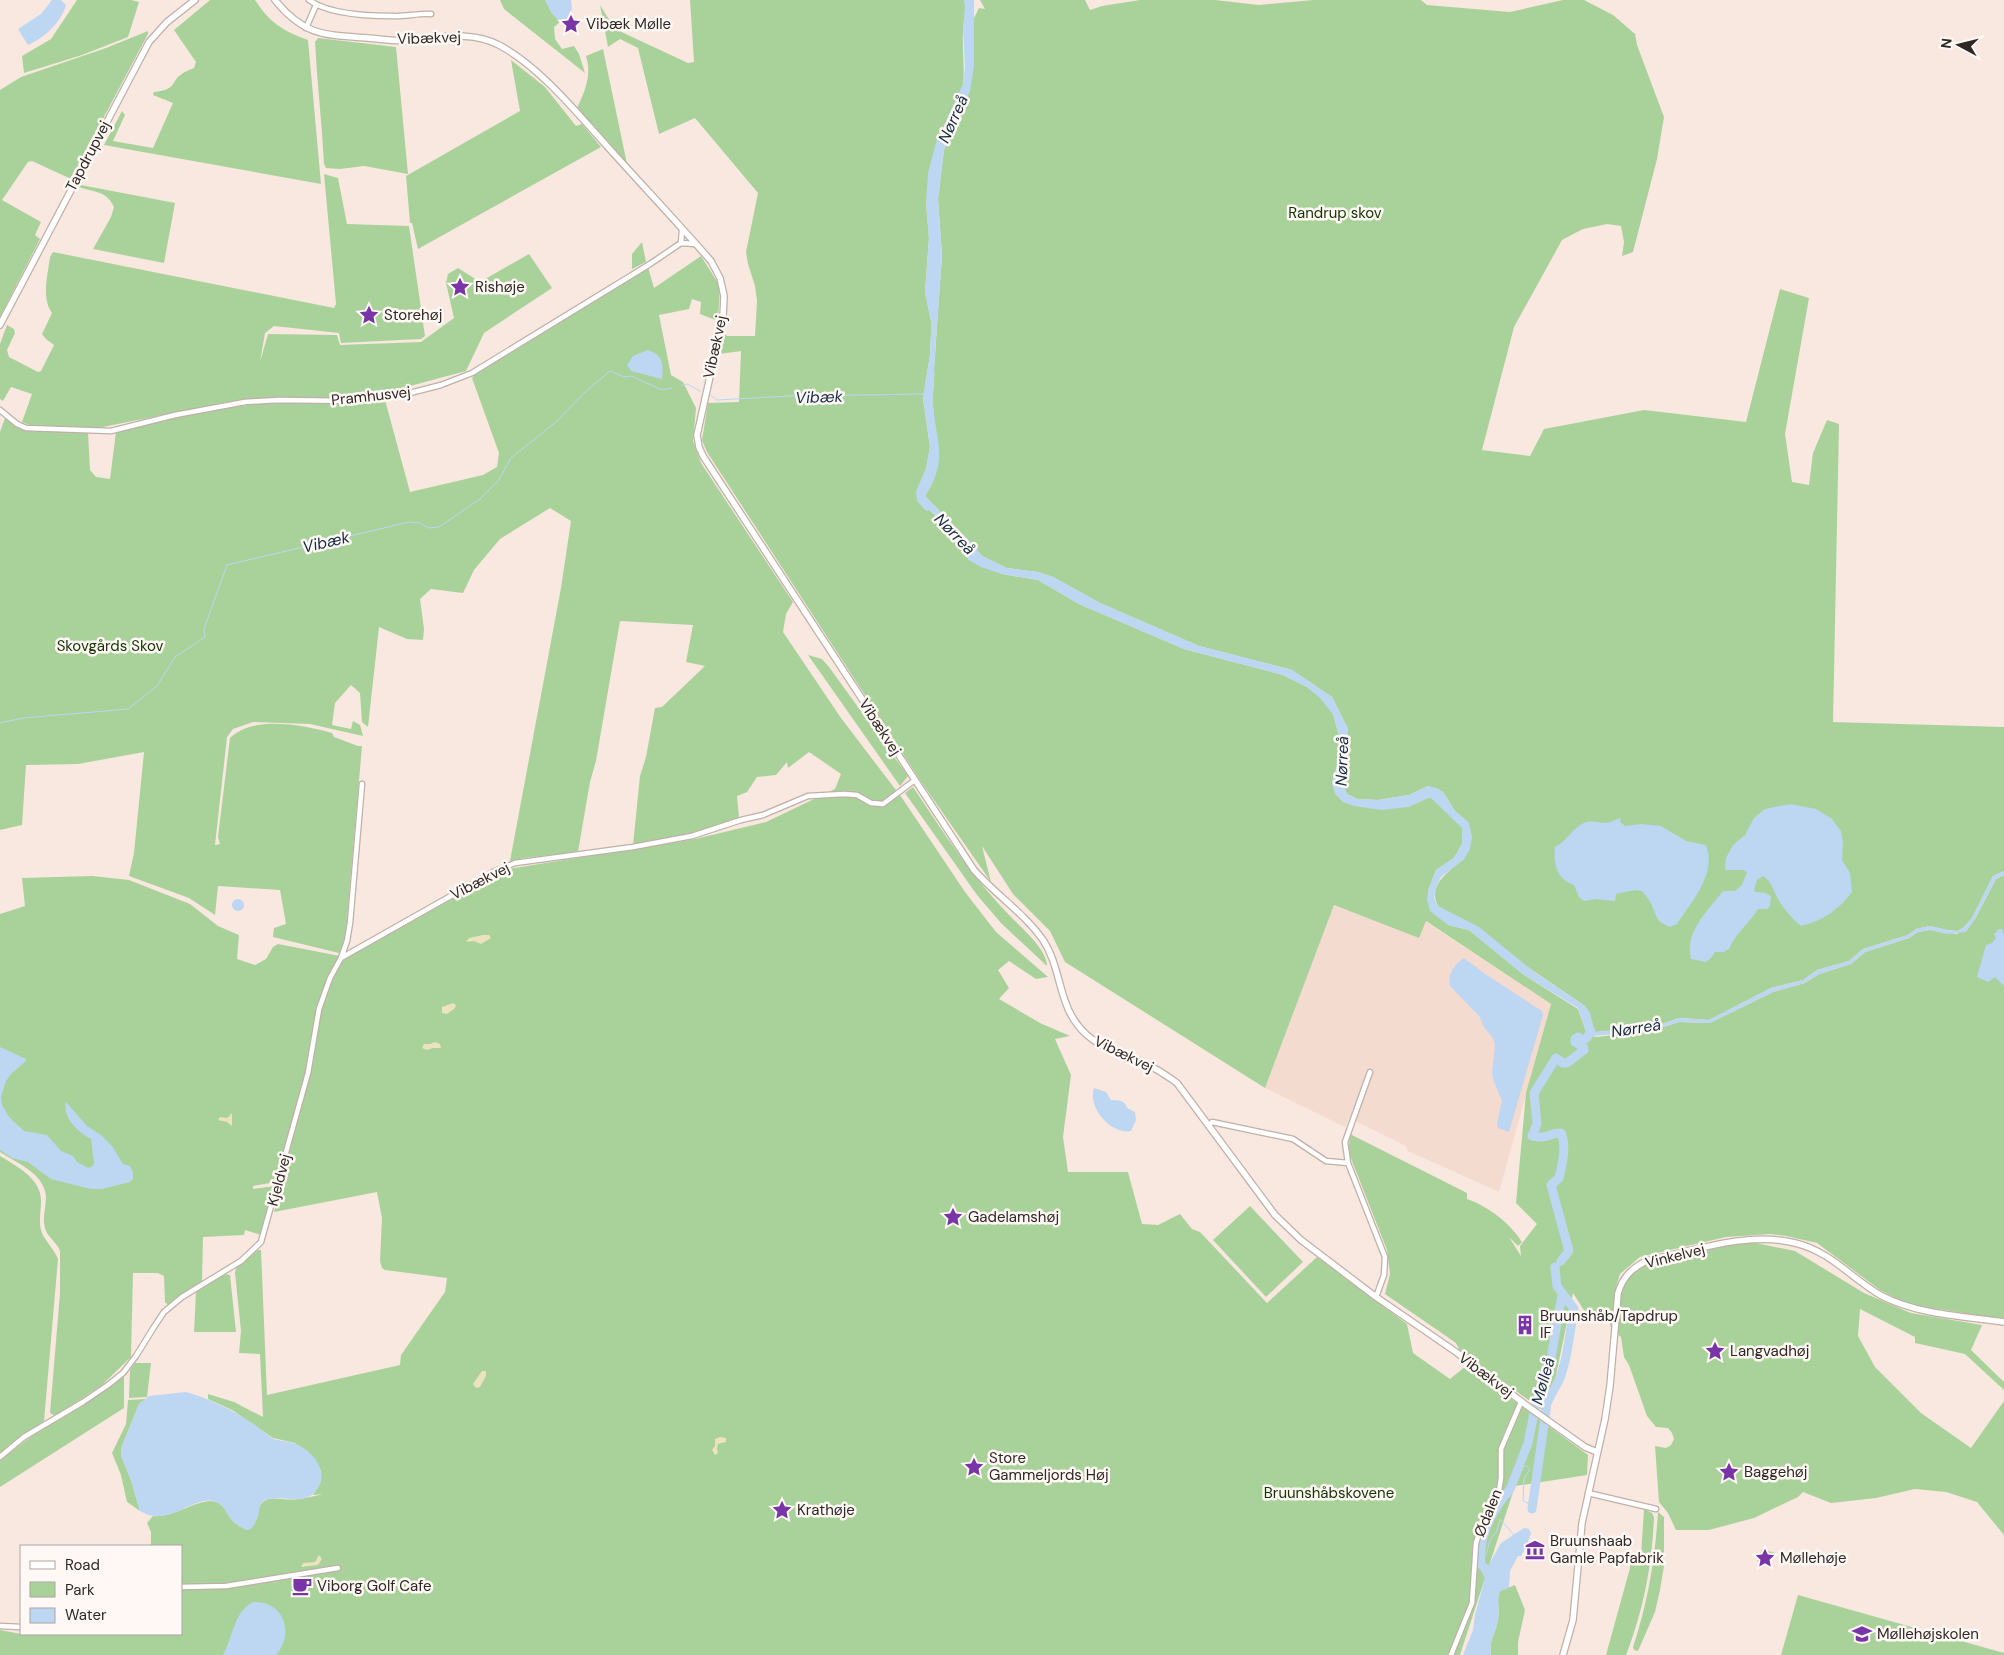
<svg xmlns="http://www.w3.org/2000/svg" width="2004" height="1655" viewBox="0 0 2004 1655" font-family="'DM Sans',sans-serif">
  <rect width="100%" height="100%" fill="#f9e8e0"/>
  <path fill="#f4dbd0" d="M1334,905L1419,937L1425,921L1551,1004L1499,1192L1408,1151L1406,1146L1349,1118L1345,1127L1265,1088Z"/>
  <path fill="#a9d29b" d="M77,0H131L139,2L128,37L82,55L24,73L22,56L51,39Z
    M210,0H255C271,24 282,30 308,40L321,184L104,145L122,111L125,115L113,141L153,148L173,103L153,95L154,92C179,89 169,82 183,73C186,71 190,70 194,68L196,62L174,30Z
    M500,0H545L552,13L560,22L554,27L555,39L562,49L574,46L579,54L585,73L504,9Z
    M690,0H964C967,11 963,21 963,32C962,50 965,66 963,84L926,203L929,238L925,292L931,321V333L930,355L923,398L930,447L926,469L916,492L929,510L937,517V522L956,540L969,560L1002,574L1038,580L1079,604L1184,649L1283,675L1307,687L1320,697L1333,714L1339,736V759L1332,783L1343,802L1408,807L1430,797L1434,800L1463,828L1462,844L1454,858L1436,870L1428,891L1448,925L1469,930L1524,975L1578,1009L1587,1034L1596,1037L1641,1032L1657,1029L1679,1022L1710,1023L1773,992L1805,983L1819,974L1851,964L1865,952L1909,938L1918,932L1930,930L1957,934L1975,919L1996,879L2004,875V1319L1918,1306L1901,1301L1880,1290L1817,1243L1786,1236L1770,1234L1726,1237L1640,1257L1620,1274L1616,1287L1612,1329L1608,1319L1592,1323L1573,1293L1548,1414L1471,1359L1460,1351L1456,1343L1385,1294L1390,1274L1387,1250L1350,1156L1349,1146L1350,1134L1467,1193V1199C1488,1206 1511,1224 1522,1242L1518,1246L1509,1237L1521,1256L1520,1246L1537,1224L1516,1203L1526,1093L1551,1004L1426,921L1419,938L1334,905L1265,1088L1065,962L1050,931L1013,894L982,846L991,882L922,783L707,452L702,440L708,403L739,402L741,351L719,354L723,333L727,336H755L757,301L755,286L748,264L746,252L758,193L695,118L659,134L638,48L620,39L608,47L600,5L615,29L688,63L694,62Z
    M980,0H1085L1090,10L1102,6L1140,0H1215L1259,5L1313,0H1421L1427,5L1510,12L1563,0H1584L1613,15L1635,34L1637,45L1664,117L1657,159L1633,252L1622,256L1624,242L1621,226L1607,224L1583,229L1562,240L1514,327L1482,450L1530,456L1544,429L1644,410L1746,422L1780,289L1809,298L1785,434L1792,482L1809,485L1813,453L1827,420L1839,424L1833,722L2004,727V871L1993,876L1972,918L1963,928L1957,931L1947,930L1930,926L1916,929L1908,935L1863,949L1849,961L1817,970L1803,980L1771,988L1709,1020L1679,1018L1656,1026L1641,1028L1595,1032L1585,1006L1438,906C1427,885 1449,871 1464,859L1469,823L1455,811L1443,792L1428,786L1409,795L1378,800L1357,799L1347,794L1342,783L1348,741V729L1332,697L1292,670L1199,646L1100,603L1053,577L1038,572L1007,568L982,556L971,543L925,496C947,463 935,440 933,405C932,393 935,382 934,369L942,255L938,199L944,150L963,109L974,18L979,8L985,9Z
    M148,31V34L71,179L32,161L28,162L2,200L41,222L35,235L40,239L0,317V90L21,77L106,48Z
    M318,38L396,47L408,174L364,166L340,169L326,168L324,164C322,123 317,83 315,42Z
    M603,49L627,164L577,108C585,91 592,75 586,56Z
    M511,60L545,87L576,126L582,124L601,147L418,249L412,223H410L406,176L520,111Z
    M324,174L338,178L347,224L409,226L425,336L421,339L341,343L339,333L274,326L265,333L260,362L268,334L337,335L340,345L421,342L454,318L446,283L448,274L458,268L480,282L529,254L552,288L484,333L466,371L384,393L352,398H262L212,405L98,428L32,426L22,422L32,394L11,387L3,401L0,399V344L7,325L14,329L15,333L7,350L9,357L38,372L41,371L54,345L46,339L42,334L52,313C41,298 48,274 50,257L53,252L334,308L336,304Z
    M81,185L175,203L164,263L93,249L111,217L114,207C106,190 95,193 79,187Z
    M642,242L646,262L632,269V254Z
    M701,256L720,286L718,321L700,314L701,302L692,299L689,309L659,315L671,375L683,382L696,408L693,441L701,463L793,602L786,614L783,632L841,718L902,798L965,892L996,932L1048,977L1036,979L1009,961L998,970L1009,988L999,999L1040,1023L1070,1036L1055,1039L1071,1075L1063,1137L1068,1172H1128L1142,1224L1158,1225L1180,1214L1192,1229L1200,1232L1267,1303L1317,1257L1407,1324L1413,1353L1450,1379L1466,1366L1588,1455L1587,1475L1515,1486L1460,1655H0V1630L21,1634H181V1546H151V1532L147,1523L153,1516C173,1519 201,1496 216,1502C225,1505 226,1513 231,1519C235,1524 241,1527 247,1530C261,1525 254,1508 264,1501C270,1497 277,1499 283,1499C296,1501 310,1497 323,1494L313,1495L321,1481V1470L295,1443L273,1438L232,1410L208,1399V1394L234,1402L263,1417L260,1354L239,1353L241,1331L235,1273L236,1268L258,1250H261L267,1395L400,1365L401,1355L445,1292L447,1278L385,1270L382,1268L380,1261L382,1218L377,1192L274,1212L282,1181L253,1186V1189L275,1186L261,1235L245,1230L244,1235L203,1237L202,1282L168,1305L165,1302L164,1276L158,1273H133L131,1357L102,1385L55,1416L50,1413L60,1293V1251C57,1242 47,1237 45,1228C42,1218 46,1207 46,1197C45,1174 17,1163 0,1152V914L25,906L22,878L92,876L129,880L190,904L218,926L239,935L237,959L255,965L266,959L273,947L278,944L345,957L508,869L695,839L766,822L835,789L841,774L809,752L788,768L787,762L776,775L757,777L747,792L737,796L739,818L691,835L633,845L640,776L646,757L655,708L662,707L705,666L686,662L693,625L620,621L596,761L590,782L578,852L524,858L510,861L561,588L571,521L550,508L500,539L474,570L463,593L431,589L420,599L424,629L423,640L407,639L379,627L368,727L362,722L360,693L351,685L335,703L332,725L351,729L353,721L360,725L363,736L310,724L253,722L233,729L227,737L215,845L220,844L218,837L230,738C253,715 304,725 332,733L334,737L358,746H362L346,931L342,949L339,953L273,937L274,928L286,924L280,890L218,886L215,915L189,898L129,876L134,853L144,752L78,764L26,765L22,825L0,830V432L5,418L28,431L88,432L90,470L96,477L110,479L116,432C156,422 197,411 239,406C288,400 336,404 385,400L410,492L483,475L497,467L499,453L472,378L477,372L648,267L654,288Z
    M808,655L822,659L829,667L908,776L900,786Z
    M913,787C944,833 973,879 1012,918C1024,930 1047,950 1047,966L1001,923L977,895L905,793Z
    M0,1156C18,1167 42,1179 41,1202C41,1212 38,1223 42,1233C46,1242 54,1249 58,1259L44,1421L9,1445L0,1454Z
    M1250,1206L1303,1262L1266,1297L1213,1240Z
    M1746,1241L1795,1251L1864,1293L1911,1313L1982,1325L1971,1350L2004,1382V1390L1965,1354L1915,1343V1337L1860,1309L1858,1336L1875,1367L1921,1413L1971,1448L2004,1401V1535L1977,1502L1946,1492L1915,1489L1876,1498L1831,1503L1803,1492L1798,1497L1754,1518L1709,1530H1676L1668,1513L1659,1502L1655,1446L1666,1448L1671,1445L1674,1439L1672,1433L1668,1428L1656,1427L1647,1416L1629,1365L1624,1357L1621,1337L1617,1334C1620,1296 1616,1276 1656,1261L1658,1262Z
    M224,1274L230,1275L236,1332H194L196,1292Z
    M135,1363H151L147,1397L129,1398L130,1370Z
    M124,1376V1408L0,1487V1460L32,1436Z
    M146,1399L139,1404L122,1446L121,1455L131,1480L140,1511L127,1502L121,1475L112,1453L126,1424L128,1400Z
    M1644,1509L1652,1513L1654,1517C1652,1566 1644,1608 1626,1655H1606L1630,1568V1553L1641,1556Z
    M1658,1512L1664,1517V1566L1660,1590L1655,1612L1638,1651L1634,1650L1633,1647C1648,1602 1655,1559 1658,1512Z
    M1762,1549L1775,1553L1769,1563L1764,1565L1757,1561Z
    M1515,1585L1525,1610L1518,1642V1655H1491C1489,1636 1496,1635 1498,1619C1500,1609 1496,1601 1500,1591Z
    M1798,1595L2004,1653V1655H1781Z"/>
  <path fill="#ece2bd" d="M483,935H489L491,938L481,944L474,941L466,942L469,938Z
    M453,1003L456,1005L455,1008L447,1014L442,1013V1007Z
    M435,1042L440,1044L441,1048H433L427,1050L422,1048L424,1044H430Z
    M232,1113V1126L227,1122L218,1120L220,1117L227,1118Z
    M482,1371H486V1376L480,1387L476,1388L473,1384Z
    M720,1437L726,1438V1442L718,1444L717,1448L718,1453L715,1455L712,1450L715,1446V1439Z
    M319,1555L322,1559L318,1565L301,1567L303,1563L315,1562Z"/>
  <path fill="#bdd6f1" d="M52,0H61L66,5C61,23 44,38 28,45L18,29L41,14Z
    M545,0H571L573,20L560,22L552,13Z
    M964,0H974V66L970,91L944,150L938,199L942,255L934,369C935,382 932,393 933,405C936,443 949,460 925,496L971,543L982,556L1007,568L1038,572L1053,577L1100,603L1199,646L1292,670L1332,697L1348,729V741L1342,783L1347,794L1357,799L1378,800L1409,795L1428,786L1437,788L1443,792L1455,811L1469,823L1472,837L1470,849L1464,859L1441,877L1437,885L1434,898L1438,906L1479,927L1533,971L1585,1006L1590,1013L1595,1032L1641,1028L1656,1026L1679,1018L1709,1020L1771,988L1803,980L1817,970L1849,961L1863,949L1908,935L1916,929L1930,926L1947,930L1957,931L1963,928L1972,918L1993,876L2004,871V875L1996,879L1975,919L1966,932L1947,934L1930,930L1918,932L1909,938L1865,952L1851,964L1819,974L1805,983L1773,992L1710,1023L1679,1022L1657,1029L1641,1032L1592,1036L1587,1034L1578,1008L1524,975L1469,930L1448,925L1430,911L1427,900L1428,891L1436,870L1454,858L1462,844V828L1430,797L1408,807L1381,810L1354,806L1343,802L1335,794L1332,783L1339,759V736L1333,714L1320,698L1307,687L1283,675L1184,649L1079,604L1038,580L1002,574L981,567L969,560L956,540L937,522V517L929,510L926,511L917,501L916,492L926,469L930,447L923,397L930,355L931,333V321L925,292L929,238L926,203L928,173L936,143L963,84L965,67L963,31L965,6Z
    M648,350C664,356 663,363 662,379L631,371L627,365L633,356Z
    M1790,804L1816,809L1831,818L1841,831L1843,844L1842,860L1850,873L1852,892C1838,910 1823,921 1801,926C1792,919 1784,909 1778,899C1773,890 1772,882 1763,876L1757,880L1754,889L1755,892L1765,893L1771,896L1770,906L1767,909H1758C1751,921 1732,938 1730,948L1724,952H1715L1711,958L1706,962L1691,959C1684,932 1708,911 1723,891H1735L1742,885L1747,872L1743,870H1725L1726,858L1733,845L1745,835L1754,818L1765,809Z
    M1621,818L1620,822L1625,826L1641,824L1661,826L1686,841L1706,845C1717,874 1692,901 1677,924L1670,927C1655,921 1658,918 1652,906C1650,900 1646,896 1642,891L1635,890L1616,894L1615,901L1595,899L1584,901L1579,897L1574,885C1557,879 1553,864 1555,847C1566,842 1571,830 1582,824C1590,819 1597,823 1606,823C1610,823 1616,819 1621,818Z
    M232 905a6 6 0 1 1 12 0a6 6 0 1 1-12 0Z
    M1999,929H2002L2004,936V986L1995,977L1988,982L1977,977L1986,945L1992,943L1996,938L1994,934Z
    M1464,958L1485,974L1542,1011L1543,1015L1509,1132L1498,1128L1497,1123L1502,1101L1494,1082L1492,1073L1495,1045L1493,1038L1483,1026L1480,1017L1450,986C1447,974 1455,964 1464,958Z
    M0,1047L26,1059V1061L12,1073L6,1081L1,1097L2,1105L9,1117L24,1131L47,1135L61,1151L73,1156L77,1162L88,1168L93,1166L94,1163L91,1139C79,1133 62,1118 66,1102L87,1126L101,1135L112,1146L123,1164L130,1166L133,1173V1179L130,1182L102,1189H91L51,1179L28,1162L12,1158L0,1150Z
    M1094,1088L1106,1092L1111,1100C1119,1100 1125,1100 1127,1108L1135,1112L1136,1120L1131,1131C1111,1135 1087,1107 1094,1088Z
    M186,1392C210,1399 231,1409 252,1423C259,1427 266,1435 274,1439C281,1441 289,1441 296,1444C315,1452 331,1475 315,1492C302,1507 275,1492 263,1501C258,1506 260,1513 257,1519C256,1522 253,1526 251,1529L247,1530C241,1527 235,1524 231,1519C226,1513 225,1506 216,1502C195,1493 169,1529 140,1511L131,1480L121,1455L122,1446L139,1404L149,1396Z
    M1524,1528L1529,1529L1531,1533L1527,1545L1521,1556H1518L1510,1571L1509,1588L1500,1591C1496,1601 1500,1609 1498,1619C1496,1635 1489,1636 1491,1655H1463L1473,1630L1475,1615L1485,1578L1482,1573L1486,1570L1501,1543Z
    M253,1602C284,1600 295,1634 276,1655H223C234,1635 233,1613 253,1602Z"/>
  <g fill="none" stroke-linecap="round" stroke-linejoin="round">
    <path stroke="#bdd6f1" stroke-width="1" d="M682,385L687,384L700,391
      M709,394L717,400L790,396L924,394
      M0,723L23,718L128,709L157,686L175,657L205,637L204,629L227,565L409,522L420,523L428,528L439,527L480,499L498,481L511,458L557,421L584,393L610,371L624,377L631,376L662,390L672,388
      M1517,1468L1520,1469L1526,1466L1530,1469L1524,1479L1523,1501L1532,1505
      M1480,1557L1486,1555L1490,1540L1497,1531L1500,1519L1514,1535"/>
    <path stroke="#bdd6f1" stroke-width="9" d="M1561,1261L1569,1251L1551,1185L1559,1178C1562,1165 1567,1146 1561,1133C1550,1133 1544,1140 1532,1136L1537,1124L1534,1093L1556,1058L1563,1063H1567L1584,1050V1048L1575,1042V1039L1578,1037L1583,1040L1587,1038L1591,1031
      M1507,1494L1511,1487L1528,1443L1537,1399L1550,1364L1562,1295
      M1532,1509L1547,1403C1551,1394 1556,1387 1560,1378C1568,1358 1570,1330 1574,1309L1557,1286L1555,1267
      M1494,1579L1481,1564C1478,1540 1489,1517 1503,1498"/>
    <defs>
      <path id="minor" d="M309,0C328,14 369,16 392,16C405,17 418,13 431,14
        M306,28L316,5
        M681,243L682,230
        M0,410L17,424L26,428L111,431L175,415L245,402L279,400L352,401L410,393L441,385L472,373L650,264L681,243L696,244
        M341,958L495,871L515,863L633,847L692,836L741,820L763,815L808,796L844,794L857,795L871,803L883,804L915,780
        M1370,1072L1345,1142L1348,1163L1385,1257L1384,1275L1376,1297
        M1209,1125L1212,1122L1293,1139L1326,1161L1348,1163
        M0,1457L24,1437L83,1402L108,1385L123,1373L136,1356L154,1327L164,1312L182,1297L241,1261L261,1242L308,1073L319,1009L330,978L341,958L347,941L350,923L362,784
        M1588,1493L1656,1509
        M181,1587L226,1586L338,1568
        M0,1626L21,1627
        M1451,1655L1472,1603L1476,1543L1483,1521L1499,1491L1501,1478V1449L1521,1402"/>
      <path id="tertiary" d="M275,0C304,36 325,35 368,38C382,39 396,42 410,40C440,38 470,30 499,45C540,67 576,112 607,146C641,184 677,222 711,261L720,278L724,296L723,318L697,435L699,447L703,456L974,870C995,894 1024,913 1043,940C1063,970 1057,1009 1087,1035C1104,1050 1128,1056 1148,1065C1159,1070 1167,1076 1177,1083L1275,1215L1301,1240L1376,1297L1456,1352L1530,1408L1585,1447L1597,1452
        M0,325L149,42L167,22L195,0
        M1563,1655L1573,1620L1582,1523L1605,1419L1610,1386L1618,1293C1623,1277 1631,1269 1646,1261C1693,1251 1747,1231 1795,1243C1830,1251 1852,1279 1882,1296C1919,1315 1964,1316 2004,1322"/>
    </defs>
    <use href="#minor" stroke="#c0b0a8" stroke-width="7"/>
    <use href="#tertiary" stroke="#c0b0a8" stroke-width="8"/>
    <use href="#minor" stroke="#fff" stroke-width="4.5"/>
    <use href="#tertiary" stroke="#fff" stroke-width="5.5"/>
  </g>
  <defs>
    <symbol id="sight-bare" viewBox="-9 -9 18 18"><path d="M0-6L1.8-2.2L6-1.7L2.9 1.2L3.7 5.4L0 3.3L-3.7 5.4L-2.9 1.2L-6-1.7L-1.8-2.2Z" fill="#7934a8" stroke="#fff8f5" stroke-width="2.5" paint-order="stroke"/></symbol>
    <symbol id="building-bare" viewBox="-9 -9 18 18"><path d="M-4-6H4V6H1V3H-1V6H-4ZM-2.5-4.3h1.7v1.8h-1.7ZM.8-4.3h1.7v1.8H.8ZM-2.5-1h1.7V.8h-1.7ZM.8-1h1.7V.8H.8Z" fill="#7934a8" stroke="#fff8f5" stroke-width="2.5" paint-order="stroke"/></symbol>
    <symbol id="museum-bare" viewBox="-9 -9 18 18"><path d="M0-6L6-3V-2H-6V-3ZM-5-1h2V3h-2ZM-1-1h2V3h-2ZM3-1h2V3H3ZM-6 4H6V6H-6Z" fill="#7934a8" stroke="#fff8f5" stroke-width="2.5" paint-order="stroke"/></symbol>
    <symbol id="cafe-bare" viewBox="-9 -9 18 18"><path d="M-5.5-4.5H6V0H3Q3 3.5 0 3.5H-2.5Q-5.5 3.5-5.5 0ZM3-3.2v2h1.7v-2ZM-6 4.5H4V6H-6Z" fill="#7934a8" stroke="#fff8f5" stroke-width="2.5" paint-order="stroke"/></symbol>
    <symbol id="school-bare" viewBox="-9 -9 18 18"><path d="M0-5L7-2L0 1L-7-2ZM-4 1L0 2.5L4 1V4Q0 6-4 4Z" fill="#7934a8" stroke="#fff8f5" stroke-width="2.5" paint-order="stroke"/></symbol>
  </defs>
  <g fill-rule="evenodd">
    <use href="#sight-bare" x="557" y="10" width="28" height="28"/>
    <use href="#sight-bare" x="446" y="273" width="28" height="28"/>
    <use href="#sight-bare" x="355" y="301" width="28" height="28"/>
    <use href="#sight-bare" x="939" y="1203" width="28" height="28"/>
    <use href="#building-bare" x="1511" y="1311" width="28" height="28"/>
    <use href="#sight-bare" x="1701" y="1337" width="28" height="28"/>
    <use href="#sight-bare" x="960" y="1453" width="28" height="28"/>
    <use href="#sight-bare" x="1715" y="1458" width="28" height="28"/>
    <use href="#sight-bare" x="768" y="1496" width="28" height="28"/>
    <use href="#museum-bare" x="1521" y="1536" width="28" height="28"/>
    <use href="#sight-bare" x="1751" y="1544" width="28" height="28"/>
    <use href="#cafe-bare" x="288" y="1572" width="28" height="28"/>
    <use href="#school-bare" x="1848" y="1620" width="28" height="28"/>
  </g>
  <g text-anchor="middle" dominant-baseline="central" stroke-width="5" stroke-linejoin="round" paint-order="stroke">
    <g font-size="15" fill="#2e2825" stroke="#fff8f5" text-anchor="start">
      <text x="586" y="24">Vibæk Mølle</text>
      <text x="475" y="287">Rishøje</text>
      <text x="384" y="315">Storehøj</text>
      <text x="968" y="1217">Gadelamshøj</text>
      <text x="1540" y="1316">Bruunshåb/Tapdrup<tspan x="1540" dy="17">IF</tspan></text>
      <text x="1730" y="1351">Langvadhøj</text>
      <text x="989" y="1458">Store<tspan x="989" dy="17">Gammeljords Høj</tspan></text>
      <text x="1744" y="1472">Baggehøj</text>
      <text x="797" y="1510">Krathøje</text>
      <text x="1550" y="1541">Bruunshaab<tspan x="1550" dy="17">Gamle Papfabrik</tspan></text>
      <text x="1780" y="1558">Møllehøje</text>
      <text x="317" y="1586">Viborg Golf Cafe</text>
      <text x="1877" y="1634">Møllehøjskolen</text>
    </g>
    <g font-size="15" fill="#2e2825" stroke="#fff8f5">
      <text transform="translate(429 38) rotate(-2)">Vibækvej</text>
      <text transform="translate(88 156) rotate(-62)">Tapdrupvej</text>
      <text transform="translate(715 347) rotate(-78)">Vibækvej</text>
      <text transform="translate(371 396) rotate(-6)">Pramhusvej</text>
      <text transform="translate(880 727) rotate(57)">Vibækvej</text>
      <text transform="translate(480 881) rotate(-27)">Vibækvej</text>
      <text transform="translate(1124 1054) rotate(26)">Vibækvej</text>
      <text transform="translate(279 1180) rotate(-75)">Kjeldvej</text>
      <text transform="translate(1675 1256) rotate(-14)">Vinkelvej</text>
      <text transform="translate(1486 1375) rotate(37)">Vibækvej</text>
      <text transform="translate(1488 1513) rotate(-68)">Ødalen</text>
    </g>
    <g font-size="15" fill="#113401" stroke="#fff8f5">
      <text x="1335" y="213">Randrup skov</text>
      <text x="110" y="646">Skovgårds Skov</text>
      <text x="1329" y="1493">Bruunshåbskovene</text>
    </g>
    <g font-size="16" font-style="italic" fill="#122c46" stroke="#fff8f5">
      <text transform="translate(953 119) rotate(-66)">Nørreå</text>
      <text transform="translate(819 397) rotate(-2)">Vibæk</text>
      <text transform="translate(955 534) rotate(46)">Nørreå</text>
      <text transform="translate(326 542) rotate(-13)">Vibæk</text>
      <text transform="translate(1342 761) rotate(-88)">Nørreå</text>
      <text transform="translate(1636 1028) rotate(-9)">Nørreå</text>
      <text transform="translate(1543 1381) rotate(-74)">Mølleå</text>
    </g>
  </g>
  <rect x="20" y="1545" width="162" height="90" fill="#fff8f5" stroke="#aba5a2"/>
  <rect x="30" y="1561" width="25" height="8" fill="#ffffff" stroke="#aba5a2"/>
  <text x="65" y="1570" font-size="15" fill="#2e2825">Road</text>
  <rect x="30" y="1582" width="25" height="15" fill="#a9d29b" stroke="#aba5a2"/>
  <text x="65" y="1595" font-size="15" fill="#2e2825">Park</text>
  <rect x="30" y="1608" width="25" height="15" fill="#bdd6f1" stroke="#aba5a2"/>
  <text x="65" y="1620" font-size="15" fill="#2e2825">Water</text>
  <g transform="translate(1959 45) rotate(277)" stroke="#fff8f5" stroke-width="4" paint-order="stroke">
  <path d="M0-4L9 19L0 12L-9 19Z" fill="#2e2825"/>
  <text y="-8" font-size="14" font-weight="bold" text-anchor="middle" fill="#2e2825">N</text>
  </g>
</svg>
